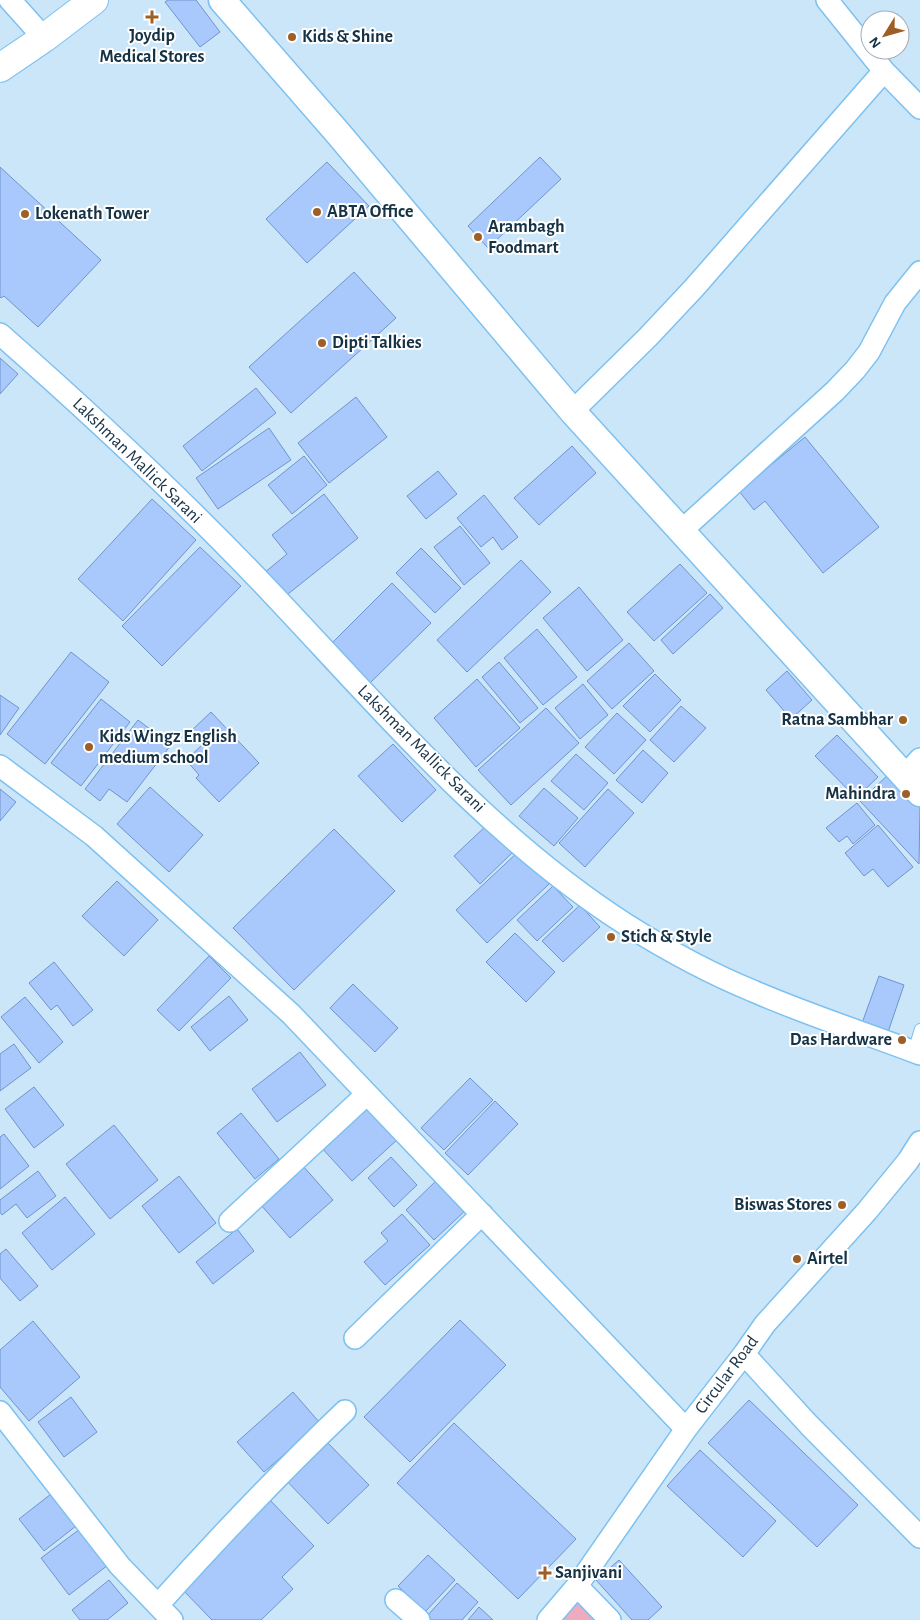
<svg xmlns="http://www.w3.org/2000/svg" width="920" height="1620" viewBox="0 0 920 1620" font-family="'Alegreya Sans',sans-serif">
  <rect width="100%" height="100%" fill="#cce6f9"/>
  <path fill="#eeabbf" d="M580,1593L605,1620H558Z"/>
  <path fill="#a9c9fd" stroke="#6f93cd" d="M168,0H196L220,32L200,47L165,2Z
    M540,157L561,179L488,248L468,226Z
    M327,162L369,206L307,263L266,219Z
    M0,167L101,260L38,327L4,296L1,298L0,297Z
    M354,272L396,318L291,413L249,367Z
    M0,358L18,374L0,394Z
    M256,388L276,413L202,471L183,446Z
    M356,397L387,437L329,483L298,443Z
    M269,428L291,460L218,509L196,478Z
    M805,437L879,527L823,573L765,501L754,510L739,491Z
    M572,446L596,473L539,525L514,498Z
    M304,456L327,485L292,514L268,485Z
    M438,471L457,494L426,519L407,496Z
    M324,494L358,538L283,598L264,573L287,554L272,535Z
    M484,495L518,537L502,550L493,537L481,547L457,518Z
    M152,499L196,540L123,621L78,579Z
    M460,526L490,563L464,585L434,547Z
    M200,547L241,586L162,666L122,626Z
    M421,548L461,588L435,613L396,573Z
    M521,560L551,592L467,672L437,640Z
    M680,564L707,593L654,641L627,612Z
    M392,583L431,623L370,683L331,644Z
    M579,587L623,640L587,671L543,618Z
    M710,594L723,608L673,654L661,640Z
    M537,629L577,677L543,705L504,658Z
    M629,643L654,671L612,709L587,681Z
    M71,652L109,682L45,764L7,734Z
    M499,662L538,708L520,723L482,677Z
    M787,671L812,700L791,719L766,690Z
    M655,674L681,700L650,732L623,706Z
    M477,679L520,728L476,767L434,718Z
    M583,684L608,715L580,739L555,708Z
    M0,695L19,708L0,735Z
    M101,699L130,722L81,786L51,763Z
    M681,706L706,728L674,762L650,740Z
    M546,708L579,743L511,805L478,770Z
    M211,712L259,763L219,802L196,778L199,775L186,760L202,745L190,732Z
    M617,713L646,740L614,774L585,747Z
    M138,720L171,745L127,802L109,789L100,801L85,789Z
    M837,735L878,777L856,798L815,756Z
    M393,744L436,790L402,822L358,776Z
    M643,750L668,773L642,803L616,780Z
    M576,754L608,783L584,810L551,781Z
    M889,774L920,807L919,864L860,801Z
    M150,787L203,835L169,872L117,824Z
    M544,788L578,818L554,846L519,816Z
    M0,789L16,802L0,821Z
    M608,789L634,813L585,867L559,843Z
    M857,803L875,825L853,844L847,836L839,842L826,828Z
    M488,824L514,851L480,884L454,856Z
    M878,825L913,867L888,887L873,869L864,876L845,853Z
    M334,829L395,891L294,990L233,928Z
    M519,851L549,884L487,943L456,910Z
    M117,881L158,920L124,956L82,916Z
    M553,886L573,907L537,941L517,920Z
    M580,905L600,927L563,962L542,941Z
    M515,933L555,972L526,1002L486,962Z
    M209,956L231,978L179,1031L157,1010Z
    M54,962L93,1010L73,1026L57,1005L51,1010L29,983Z
    M879,976L904,985L887,1035L861,1026Z
    M353,984L398,1028L375,1052L330,1008Z
    M229,996L248,1020L210,1051L191,1027Z
    M25,997L63,1042L39,1063L1,1017Z
    M14,1044L31,1068L0,1091V1054Z
    M300,1052L326,1085L277,1122L252,1089Z
    M470,1078L493,1100L444,1150L421,1128Z
    M34,1087L64,1125L34,1148L5,1109Z
    M495,1101L518,1124L468,1175L445,1153Z
    M366,1104L398,1139L352,1181L320,1146Z
    M241,1113L279,1159L255,1179L217,1133Z
    M114,1125L158,1180L110,1219L66,1164Z
    M4,1134L29,1166L0,1189V1137Z
    M391,1157L417,1185L394,1207L368,1178Z
    M303,1166L333,1200L290,1238L260,1204Z
    M38,1171L56,1196L27,1218L16,1204L2,1215L0,1212V1200Z
    M179,1176L216,1223L179,1253L142,1206Z
    M438,1179L467,1209L434,1240L406,1210Z
    M65,1197L95,1234L52,1270L22,1233Z
    M402,1214L430,1245L385,1285L364,1262L388,1241L381,1233Z
    M237,1229L254,1251L213,1284L196,1262Z
    M6,1249L38,1286L20,1301L0,1278V1254Z
    M460,1320L506,1365L410,1462L364,1417Z
    M33,1321L80,1377L29,1421L0,1387V1350Z
    M293,1392L320,1423L264,1472L237,1442Z
    M71,1397L97,1432L64,1457L38,1422Z
    M749,1400L858,1505L817,1547L708,1443Z
    M454,1423L576,1539L518,1599L397,1483Z
    M323,1438L369,1485L328,1524L283,1477Z
    M700,1450L776,1521L743,1557L667,1486Z
    M51,1494L76,1526L44,1551L19,1519Z
    M269,1499L314,1546L282,1577L293,1589L261,1620H212L180,1587Z
    M80,1529L108,1565L69,1595L41,1558Z
    M428,1555L455,1580L425,1612L398,1586Z
    M619,1560L662,1607L648,1620H632L596,1580Z
    M109,1580L128,1603L107,1620H80L72,1610Z
    M457,1583L478,1602L462,1620H431L427,1616Z
    M479,1607L493,1620H468Z"/>
  <g fill="none" stroke-linecap="round" stroke-linejoin="round">
    <defs>
      <path id="service" d="M913,1052L920,1029"/>
      <path id="minor" d="M10,0L44,38
        M827,0L884,71L920,108
        M0,334C91,414 179,496 263,584C377,704 486,835 627,925C667,950 709,973 753,991C808,1015 865,1033 920,1054
        M582,402L648,337L694,288L884,71
        M691,522L835,391L855,370L869,352L895,303L920,272
        M0,766L94,836L291,1014L686,1429
        M913,767L920,759
        M230,1221L367,1094
        M355,1338L482,1214
        M744,1354L809,1425L920,1537
        M0,1412L120,1566L172,1620
        M577,1586L610,1620
        M396,1600L419,1620
        M158,1605C218,1538 280,1473 345,1411
        M548,1620L577,1586L686,1429L744,1354L765,1324L867,1211L908,1161L920,1142"/>
      <path id="tertiary" d="M222,0L337,132L573,412L920,793"/>
      <path id="secondary" d="M0,68L44,38L94,0"/>
    </defs>
    <use href="#service" stroke="#7dc1f0" stroke-width="12"/>
    <use href="#minor" stroke="#7dc1f0" stroke-width="24"/>
    <use href="#tertiary" stroke="#7dc1f0" stroke-width="29"/>
    <use href="#secondary" stroke="#7dc1f0" stroke-width="30"/>
    <use href="#service" stroke="#fff" stroke-width="10"/>
    <use href="#minor" stroke="#fff" stroke-width="21"/>
    <use href="#tertiary" stroke="#fff" stroke-width="26"/>
    <use href="#secondary" stroke="#fff" stroke-width="28"/>
  </g>
  <g fill="#9d5f25" stroke="#fff" stroke-width="2">
    <path d="M149.5 9.5h5v5h5v5h-5v5h-5v-5h-5v-5h5z"/>
    <circle cx="292" cy="37" r="5"/>
    <circle cx="317" cy="212" r="5"/>
    <circle cx="25" cy="214" r="5"/>
    <circle cx="478" cy="237" r="5"/>
    <circle cx="322" cy="343" r="5"/>
    <circle cx="903" cy="720" r="5"/>
    <circle cx="89" cy="747" r="5"/>
    <circle cx="906" cy="794" r="5"/>
    <circle cx="611" cy="937" r="5"/>
    <circle cx="902" cy="1040" r="5"/>
    <circle cx="842" cy="1205" r="5"/>
    <circle cx="797" cy="1259" r="5"/>
    <path d="M542.5 1565.5h5v5h5v5h-5v5h-5v-5h-5v-5h5z"/>
  </g>
  <g text-anchor="middle" dominant-baseline="central" stroke-width="4" stroke-linejoin="round" paint-order="stroke">
    <g font-size="18" font-weight="bold" fill="#163245" stroke="#fff" text-anchor="start">
      <text x="152" y="36" text-anchor="middle">Joydip<tspan x="152" dy="21">Medical Stores</tspan></text>
      <text x="302" y="37">Kids &amp; Shine</text>
      <text x="327" y="212">ABTA Office</text>
      <text x="35" y="214">Lokenath Tower</text>
      <text x="488" y="227">Arambagh<tspan x="488" dy="21">Foodmart</tspan></text>
      <text x="332" y="343">Dipti Talkies</text>
      <text x="893" y="720" text-anchor="end">Ratna Sambhar</text>
      <text x="99" y="737">Kids Wingz English<tspan x="99" dy="21">medium school</tspan></text>
      <text x="896" y="794" text-anchor="end">Mahindra</text>
      <text x="621" y="937">Stich &amp; Style</text>
      <text x="892" y="1040" text-anchor="end">Das Hardware</text>
      <text x="832" y="1205" text-anchor="end">Biswas Stores</text>
      <text x="807" y="1259">Airtel</text>
      <text x="555" y="1573">Sanjivani</text>
    </g>
    <g font-size="18" fill="#163245" stroke="#fff">
      <text transform="translate(137 461) rotate(44)">Lakshman Mallick Sarani</text>
      <text transform="translate(421 749) rotate(45)">Lakshman Mallick Sarani</text>
      <text transform="translate(727 1375) rotate(-53)">Circular Road</text>
    </g>
  </g>
  <g transform="translate(885 35) rotate(233)"><circle r="24" fill="#ffffff" stroke="#a2adb5"/>
  <path d="M0-4L9 19L0 12L-9 19Z" fill="#9d5f25"/>
  <text y="-8" font-size="14" font-weight="bold" text-anchor="middle" fill="#163245">N</text>
  </g>
</svg>
